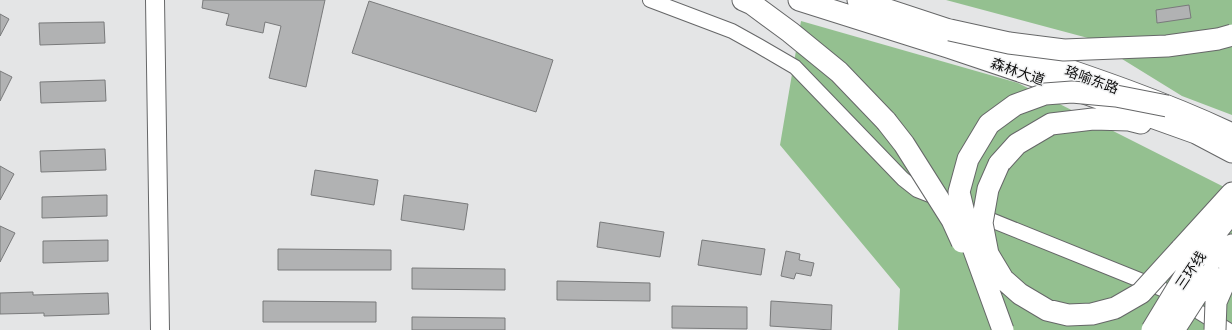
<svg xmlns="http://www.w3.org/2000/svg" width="1232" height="330" viewBox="0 0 1232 330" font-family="'Playfair Display','Noto Sans SC',serif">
  <rect width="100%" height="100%" fill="#e4e5e6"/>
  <path fill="#94c090" d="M946,0H1232V115L1182,96L1088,38Z
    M801,21L1018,83L1232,191V330H898L900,289L780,145Z"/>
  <path fill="#b1b2b3" stroke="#797a7b" d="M203,0H325L306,87L269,78L281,26L265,22L263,33L226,25L229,14L202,8Z
    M369,1L553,60L536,112L352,53Z
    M1189,5L1191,18L1157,23L1156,10Z
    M0,14L9,19L0,36Z
    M104,22L105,43L40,45L39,23Z
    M0,71L12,77L0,101Z
    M105,80L106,101L41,103L40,82Z
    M105,149L106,170L41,172L40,151Z
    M0,166L14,174L0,200Z
    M315,170L378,180L374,205L311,195Z
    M107,195V216L42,218V197Z
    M404,195L468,204L464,230L401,220Z
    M600,222L664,232L660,257L597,247Z
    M0,226L15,233L0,262Z
    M108,240V261L43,263V241Z
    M702,240L765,249L761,275L698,265Z
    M278,249L391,250V270H278Z
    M786,251L800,254L799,260L814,263L811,276L796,273L794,279L781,276Z
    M412,268L505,269V290L412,289Z
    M557,281L650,283V301L557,300Z
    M33,292V295L108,293L109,314L44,316V313L0,314V293Z
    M263,301L376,302V322H263Z
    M771,301L832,305L831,330L770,326Z
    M672,306L747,307V329L672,328Z
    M412,317L505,318V330H412Z"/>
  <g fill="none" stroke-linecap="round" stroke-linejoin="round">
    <defs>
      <path id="minor" d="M650,0L732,31L759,46L795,67L903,179L917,190L940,199
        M976,214L1162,289L1228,330"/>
      <path id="major" d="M155,0L160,330"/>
      <path id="highway" d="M743,0L752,4L790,32L839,72L886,121
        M799,0L948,47L1076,90L1196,133L1232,152
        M858,0L967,36
        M1001,47C1078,73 1158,99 1232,134
        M999,164L1017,144L1051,124L1093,119L1129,120L1141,123
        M1181,249L1232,193
        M1195,259L1232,212
        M1210,274L1232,245"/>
    </defs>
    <use href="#minor" stroke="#666768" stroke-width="16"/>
    <use href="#major" stroke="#666768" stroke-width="20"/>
    <use href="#highway" stroke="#666768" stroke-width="23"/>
    <use href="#minor" stroke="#fff" stroke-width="14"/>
    <use href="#major" stroke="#fff" stroke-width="18"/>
    <use href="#highway" stroke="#fff" stroke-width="21"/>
    <defs>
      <path id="highway-bridge" d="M950,30L1009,43L1064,50L1167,46L1218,39L1232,35
        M886,121L904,144L952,220L962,242
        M999,164L988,189L982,223L988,254L1003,279L1020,294L1047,310L1068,315L1092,314L1115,308L1141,293L1181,249
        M1003,330L971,242L959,192L968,159L989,124L1015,105L1045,94L1072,92L1116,96L1167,106
        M1152,330L1195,259
        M1174,330L1210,274
        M1215,330L1216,302L1229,272"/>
    </defs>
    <use href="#highway-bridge" stroke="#666768" stroke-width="23" stroke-linecap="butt"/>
    <use href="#highway-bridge" stroke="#fff" stroke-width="21"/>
  </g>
  <g text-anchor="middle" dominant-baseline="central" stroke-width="3" stroke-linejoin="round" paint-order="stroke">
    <g font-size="14" fill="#0c0c0c" stroke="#f1f2f3">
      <text transform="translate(1018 71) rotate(19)">森林大道</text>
      <text transform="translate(1092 79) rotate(20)">珞喻东路</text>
      <text transform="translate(1190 270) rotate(-56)">三环线</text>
    </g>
  </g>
</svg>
